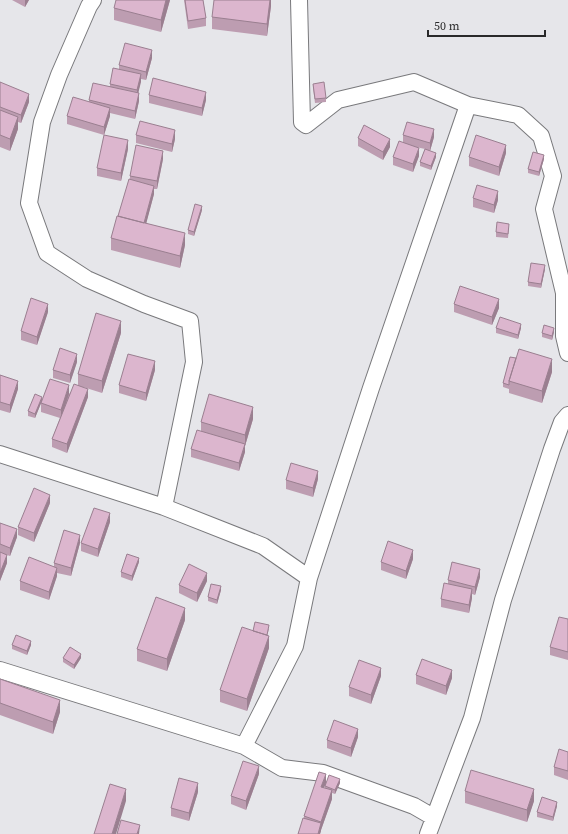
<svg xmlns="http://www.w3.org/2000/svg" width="568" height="834" viewBox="0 0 568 834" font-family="'Source Serif 4',serif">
  <rect width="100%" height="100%" fill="#e6e6ea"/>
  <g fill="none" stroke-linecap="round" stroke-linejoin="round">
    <defs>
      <path id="minor" d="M93,0L89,6L59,75L42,122L29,203L47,253L87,279L144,304L190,321L194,362L164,507
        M299,0L302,122L306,125L338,100L414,82L468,105L518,115L541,136L553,176L544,209L564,293V336L568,353
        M0,454L164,507L263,546L309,578L295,646L244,746L0,670
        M309,578L371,388L468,105
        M244,746L282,768L323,773L414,806L433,817
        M428,834L472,718L503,600L552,449L562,422L568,415"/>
    </defs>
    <use href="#minor" stroke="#79797c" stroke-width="18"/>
    <use href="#minor" stroke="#fff" stroke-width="16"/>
  </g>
  <path fill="#bd9db1" d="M12,0H29L25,7Z
    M170,0L161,32L114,20V8Z
    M184,0H203L206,18V26L188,29Z
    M271,0V6L267,36L212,29V17Z
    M152,58L146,80L141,79L138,93L139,101L135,119L110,113V116L104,135L67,124V116L89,102V100L110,86V84L119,69V65Z
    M0,82L29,102L21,123L18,122V129L10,151L0,147Z
    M313,84L326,98V102L315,103L313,88Z
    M149,95L206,100L202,116L149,103Z
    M136,135L175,139L172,152L136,143Z
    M403,135L434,137L430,151L436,157L431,170L420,166V162L425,149L416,147L419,156L413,172L393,165V157L403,142Z
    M358,138L390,147L383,160L358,146Z
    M128,149L121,181L97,176V168Z
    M506,153L499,176L469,166V157Z
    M163,159L157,189H154V194L146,223L185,245L180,268L111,250V238L130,179V176Z
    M544,159L539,176L528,173V169Z
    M473,198L498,200L494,213L473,207Z
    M202,210L194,236L188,234V230Z
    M509,228L508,238L496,237V232Z
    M545,269L541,288L528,286V282Z
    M454,304L499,308L492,325L454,312Z
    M48,312L37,345L21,340V331Z
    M496,328H521L518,339L496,333Z
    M554,332L552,340L542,337V333Z
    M121,333L102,393L83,387L88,397L67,453L52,447V439L60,418L41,412V403L35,418L28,416V411L42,401L69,394L78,385V374Z
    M510,357L552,372L542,403L509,393V389L503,387V383Z
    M77,362L70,383L53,378V370Z
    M155,370L146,401L119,393V385Z
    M0,375L18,389L10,413L0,410Z
    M253,419L245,446V452L239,471L191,457V449L201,431V422Z
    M318,479L313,497L286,489V480Z
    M50,503L34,542L18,535V527Z
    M110,522L98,557L81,551V543Z
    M0,523L17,537L10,556L7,555V563L0,581Z
    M80,543L71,576L57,573V576L49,600L20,590V581L54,566V563Z
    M413,559L406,579L381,570V562Z
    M139,562L132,581L121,577V572Z
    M480,577L475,595L472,594V598L469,613L441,607V599L448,584V580Z
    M207,581L197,602L179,593V585Z
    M221,590L217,604L208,601V597Z
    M568,619V660L550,655V647Z
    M185,620L167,671L137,661V649Z
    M269,629L267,636L269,648L247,711L220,702V690L253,631Z
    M12,645H31L27,655L12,649Z
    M63,658H81L74,669L63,662Z
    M416,675L452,678L446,695L416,684Z
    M381,676L371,704L349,696V687Z
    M0,679L60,712L53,734L0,715Z
    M358,737L351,757L327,748V740Z
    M568,752V780L554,775V767Z
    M259,774L246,810L231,804V796Z
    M326,783L324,788H325V786L340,783L335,794L332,793V799L321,830L320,834H298L304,818V816Z
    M465,791L534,801L527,822L465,803Z
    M198,792L189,821L171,816V808Z
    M557,806L553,821L537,817V812Z"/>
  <path fill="#9a7f90" d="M25,0H29L25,7Z
    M166,0H170L161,32V20Z
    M270,0H271V6L267,36V24Z
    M152,50V58L146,80V72Z
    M141,74V82L137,98V90Z
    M206,92V100L202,116V108Z
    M139,93V101L135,119V111Z
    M29,94V102L21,123V115Z
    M110,108V116L104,135V127Z
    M18,117V129L10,151V139Z
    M434,129V137L430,151V143Z
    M175,130V139L172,152V144Z
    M390,139V147L383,160V152Z
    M128,140V149L121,181V173Z
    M506,145V153L499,176V167Z
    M419,148V156L413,172V164Z
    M163,151V159L157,189V181Z
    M436,153V157L431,170V166Z
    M544,155V159L539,176V172Z
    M154,186V194L144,232V224Z
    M498,191V200L494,213V205Z
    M202,206V210L194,236V232Z
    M185,233V245L180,268V256Z
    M545,265V269L541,288V284Z
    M499,299V308L492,325V317Z
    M48,304V312L37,345V337Z
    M121,321V333L102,393V381Z
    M521,324V328L518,339V335Z
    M554,328V332L552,340V336Z
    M77,354V362L70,383V375Z
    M552,359V372L542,403V391Z
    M155,361V370L146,401V393Z
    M18,381V389L10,413V405Z
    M69,385V394L61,418V410Z
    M88,389V397L67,453V444Z
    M42,397V401L35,418V414Z
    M253,407V419L245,446V452L239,471V463L245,445V435Z
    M318,471V479L313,497V488Z
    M50,495V503L34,542V533Z
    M110,513V522L98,557V549Z
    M17,529V537L10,556V548Z
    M80,535V543L71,576V568Z
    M413,550V559L406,579V571Z
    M7,555V563L0,581V573Z
    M139,558V562L132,581V576Z
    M57,568V576L49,600V592Z
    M480,569V577L475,595V587Z
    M207,573V581L197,602V593Z
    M221,586V590L217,604V600Z
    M472,589V598L469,613V605Z
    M185,608V620L167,671V659Z
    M269,636V648L247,711V699Z
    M31,641V645L27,655V651Z
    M81,654V658L74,669V665Z
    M381,668V676L371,704V695Z
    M452,670V678L446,695V686Z
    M60,700V712L53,734V722Z
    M358,729V737L351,757V748Z
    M259,766V774L246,810V801Z
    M326,774V783L321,795V787Z
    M340,779V783L335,794V790Z
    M198,783V792L189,821V813Z
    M126,789V801L116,834H112Z
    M534,789V801L527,822V810Z
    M332,790V799L321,830V822Z
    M557,802V806L553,821V817Z
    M321,823V831L320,834H318Z
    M140,825L139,834H137Z"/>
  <path fill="#dcb6ce" stroke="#9a7f90" d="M116,0H166L161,20L114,8Z
    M185,0H203L206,18L188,21Z
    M214,0H270L267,24L212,17Z
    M125,43L152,50L146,72L119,65Z
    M113,68L141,74L137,90L110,84Z
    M153,78L206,92L202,108L149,95Z
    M0,82L29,94L21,115L0,107Z
    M324,82L326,98L315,99L313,84Z
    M93,83L139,93L135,111L89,100Z
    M73,97L110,108L104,127L67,116Z
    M0,110L18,117L10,139L0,135Z
    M140,121L175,130L172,144L136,135Z
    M407,122L434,129L430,143L403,135Z
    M364,125L390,139L383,152L358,138Z
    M104,135L128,140L121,173L97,168Z
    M476,135L506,145L499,167L469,157Z
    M399,141L419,148L413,164L393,157Z
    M136,145L163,151L157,181L130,176Z
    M425,149L436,153L431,166L420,162Z
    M533,152L544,155L539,172L528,169Z
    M129,179L154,186L144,223L118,216Z
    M477,185L498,191L494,205L473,198Z
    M195,204L202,206L194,232L188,230Z
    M117,216L185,233L180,256L111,238Z
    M497,222L509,224L508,234L496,232Z
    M531,263L545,265L541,284L528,282Z
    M460,286L499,299L492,317L454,304Z
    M31,298L48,304L37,337L21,331Z
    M96,313L121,321L102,381L78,374Z
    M500,317L521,324L518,335L496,328Z
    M544,325L554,328L552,336L542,333Z
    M60,348L77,354L70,375L53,370Z
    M519,349L552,359L542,391L509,381Z
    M128,354L155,361L146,393L119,385Z
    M510,357L516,358L509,381V385L503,383Z
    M0,375L18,381L10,405L0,402Z
    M50,379L69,385L61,410L41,403Z
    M74,384L88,389L67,444L52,439Z
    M35,394L42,397L35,414L28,411Z
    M209,394L253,407L245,435L201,422Z
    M197,430L245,444L239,463L191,449Z
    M291,463L318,471L313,488L286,480Z
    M34,488L50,495L34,533L18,527Z
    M94,508L110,513L98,549L81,543Z
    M0,523L17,529L10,548L0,544Z
    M64,530L80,535L71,568L54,563Z
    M388,541L413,550L406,571L381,562Z
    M0,552L7,555L0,573Z
    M127,554L139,558L132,576L121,572Z
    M29,557L57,568L49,592L20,581Z
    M452,562L480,569L475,587L448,580Z
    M189,564L207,573L197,593L179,585Z
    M444,583L472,589L469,605L441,599Z
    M211,584L221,586L217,600L208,597Z
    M156,597L185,608L167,659L137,649Z
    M559,617L568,619V652L550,647Z
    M255,622L269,625L267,635L253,631Z
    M242,627L269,636L247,699L220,690Z
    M16,635L31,641L27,651L12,645Z
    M70,647L81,654L74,665L63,658Z
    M422,659L452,670L446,686L416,675Z
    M359,660L381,668L371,695L349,687Z
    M0,679L60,700L53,722L0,703Z
    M334,720L358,729L351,748L327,740Z
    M559,749L568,752V771L554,767Z
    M243,761L259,766L246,801L231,796Z
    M471,770L534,789L527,810L465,791Z
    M319,772L326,774L321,787L332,790L321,822L304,816Z
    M329,775L340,779L335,790L325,786Z
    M179,778L198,783L189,813L171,808Z
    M110,784L126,789L112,834H94Z
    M542,797L557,802L553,817L537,812Z
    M303,818L321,823L318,834H298Z
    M121,820L140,825L137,834H117Z"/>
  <path d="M428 30v6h117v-6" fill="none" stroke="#29292a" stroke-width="2"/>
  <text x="434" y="30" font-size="12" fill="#29292a" stroke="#e6e6ea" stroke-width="3" paint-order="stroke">50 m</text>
</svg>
